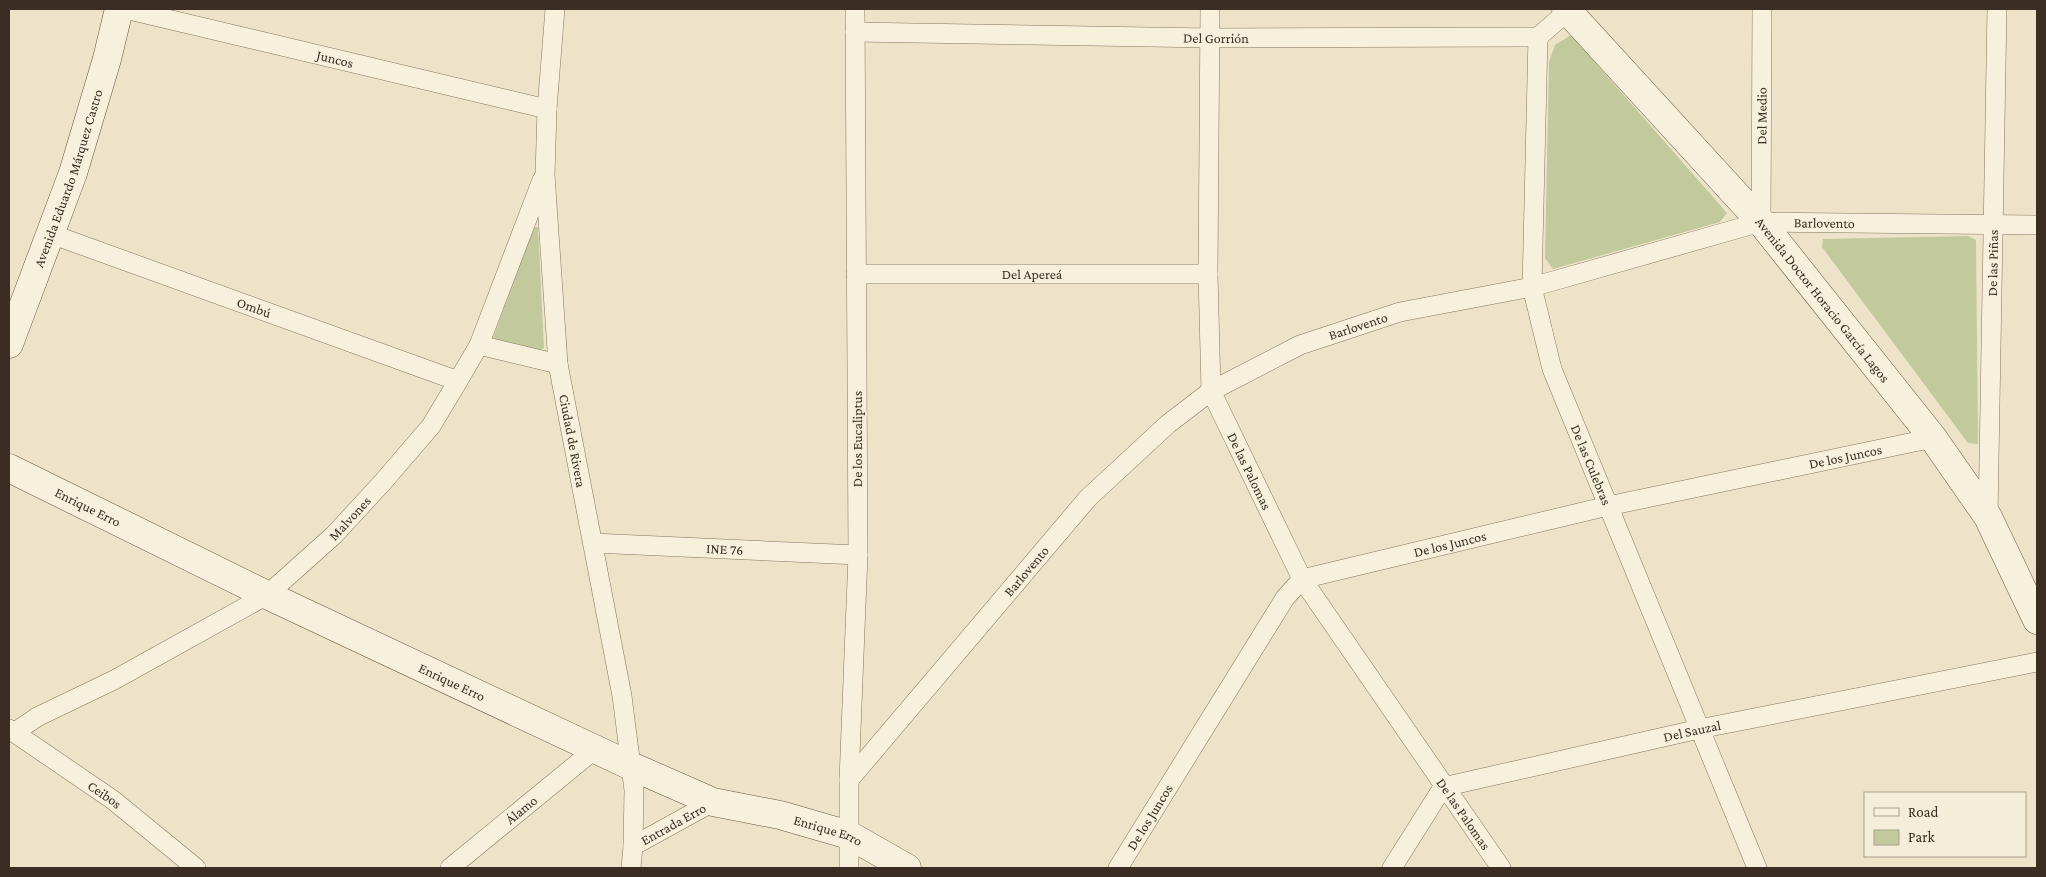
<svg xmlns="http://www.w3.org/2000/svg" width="2046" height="877" viewBox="0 0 2046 877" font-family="'Crimson Pro',serif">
  <rect width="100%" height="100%" fill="#ece3c9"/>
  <path fill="#c2ca9d" d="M1571,35L1727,213L1720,222L1553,269L1545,258L1549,62L1555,45Z
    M533,227H538L544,348L537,352L493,338Z
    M1968,236L1976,240L1978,444L1968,443L1822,247L1823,239Z"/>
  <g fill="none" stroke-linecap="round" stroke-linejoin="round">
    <defs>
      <g id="street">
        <path id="s1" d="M125,9L547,109"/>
        <path id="s2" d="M555,9L547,109L545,175L558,364L622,696L634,790L633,846L631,868"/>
        <path id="s3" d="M1210,9L1208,274L1211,391L1302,579L1501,868"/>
        <path id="s4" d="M855,32L1210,38L1538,37L1568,11"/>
        <path id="s5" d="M1538,37L1532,287L1552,369L1757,868"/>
        <path id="s6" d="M1761,222L1762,9"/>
        <path id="s7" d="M51,234L458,381"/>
        <path id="s8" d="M856,274H1208"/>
        <path d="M479,345L558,364"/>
        <path id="s9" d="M1988,517L1997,9"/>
        <path id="s10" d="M593,543L858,555"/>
        <path id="s11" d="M9,729L113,800L196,868"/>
        <path id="s12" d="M15,732L37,717L114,680L267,595L334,535L382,483L431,426L458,381L479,345L542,180"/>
        <path id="s13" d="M849,780L1088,498L1168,424L1211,391L1300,345L1400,312L1532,287L1761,222L2037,225"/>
        <path id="s14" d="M633,846L713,802"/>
        <path id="s15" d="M450,868L594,750"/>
        <path d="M849,868V780L858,555L855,9"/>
        <path id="s16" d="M1118,868L1285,598L1302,579L1608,506L1933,438"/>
        <path id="s17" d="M1392,868L1443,787L1699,729L2037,662"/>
      </g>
      <g id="secondary">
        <path id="s18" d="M1566,9L1761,222L1933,438L1988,517L2037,620"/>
        <path id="s19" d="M9,344L73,173L107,59L119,9"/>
        <path id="s20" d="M9,468L267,595L631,766L713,802L780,815L849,835L907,868"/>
      </g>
    </defs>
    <use href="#street" stroke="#87765e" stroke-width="20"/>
    <use href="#secondary" stroke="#695741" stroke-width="29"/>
    <use href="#street" stroke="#f7f0dc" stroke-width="19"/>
    <use href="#secondary" stroke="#f7f0dc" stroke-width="28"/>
  </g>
  <g text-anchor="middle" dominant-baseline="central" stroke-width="4" stroke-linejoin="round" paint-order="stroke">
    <g font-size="14" fill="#392e21" stroke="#f4edd8">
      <text stroke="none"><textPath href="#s4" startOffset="361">Del Gorrión</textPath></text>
      <text stroke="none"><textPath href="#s1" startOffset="216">Juncos</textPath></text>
      <text stroke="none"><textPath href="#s6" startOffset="106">Del Medio</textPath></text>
      <text stroke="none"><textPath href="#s19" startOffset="176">Avenida Eduardo Márquez Castro</textPath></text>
      <text stroke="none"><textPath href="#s13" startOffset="1174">Barlovento</textPath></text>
      <text stroke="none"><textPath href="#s9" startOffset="254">De las Piñas</textPath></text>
      <text stroke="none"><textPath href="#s8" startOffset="176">Del Apereá</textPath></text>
      <text stroke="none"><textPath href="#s18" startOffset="388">Avenida Doctor Horacio García Lagos</textPath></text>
      <text stroke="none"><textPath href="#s7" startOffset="216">Ombú</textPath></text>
      <text stroke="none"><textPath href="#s13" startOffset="694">Barlovento</textPath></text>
      <text transform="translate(857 439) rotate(-90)">De los Eucaliptus</text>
      <text stroke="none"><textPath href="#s2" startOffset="434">Ciudad de Rivera</textPath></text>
      <text stroke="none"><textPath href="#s16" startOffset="900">De los Juncos</textPath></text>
      <text stroke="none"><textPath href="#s5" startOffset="438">De las Culebras</textPath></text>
      <text stroke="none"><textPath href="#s3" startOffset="471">De las Palomas</textPath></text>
      <text stroke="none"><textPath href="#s20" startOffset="88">Enrique Erro</textPath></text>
      <text stroke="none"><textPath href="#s12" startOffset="400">Malvones</textPath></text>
      <text stroke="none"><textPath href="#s16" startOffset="495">De los Juncos</textPath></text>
      <text stroke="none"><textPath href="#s10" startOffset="132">INE 76</textPath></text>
      <text stroke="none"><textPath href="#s13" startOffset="274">Barlovento</textPath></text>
      <text stroke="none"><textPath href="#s20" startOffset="492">Enrique Erro</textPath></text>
      <text stroke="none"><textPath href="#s17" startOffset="351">Del Sauzal</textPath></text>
      <text stroke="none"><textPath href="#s11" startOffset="116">Ceibos</textPath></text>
      <text stroke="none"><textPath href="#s15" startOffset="92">Álamo</textPath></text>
      <text stroke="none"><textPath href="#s3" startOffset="876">De las Palomas</textPath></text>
      <text stroke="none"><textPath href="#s16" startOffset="60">De los Juncos</textPath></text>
      <text stroke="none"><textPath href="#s14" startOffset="46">Entrada Erro</textPath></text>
      <text stroke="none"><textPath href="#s20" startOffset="898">Enrique Erro</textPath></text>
    </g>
  </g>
  <rect width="2046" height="877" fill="none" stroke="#392e21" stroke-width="20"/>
  <rect x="1864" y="792" width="162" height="65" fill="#f4edd8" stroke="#a9a18f"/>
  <rect x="1874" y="808" width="25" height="8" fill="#f7f0dc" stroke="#a9a18f"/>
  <text x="1908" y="817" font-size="15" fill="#392e21">Road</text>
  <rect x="1874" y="830" width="25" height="15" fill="#c2ca9d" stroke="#a9a18f"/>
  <text x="1908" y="842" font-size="15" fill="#392e21">Park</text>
</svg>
